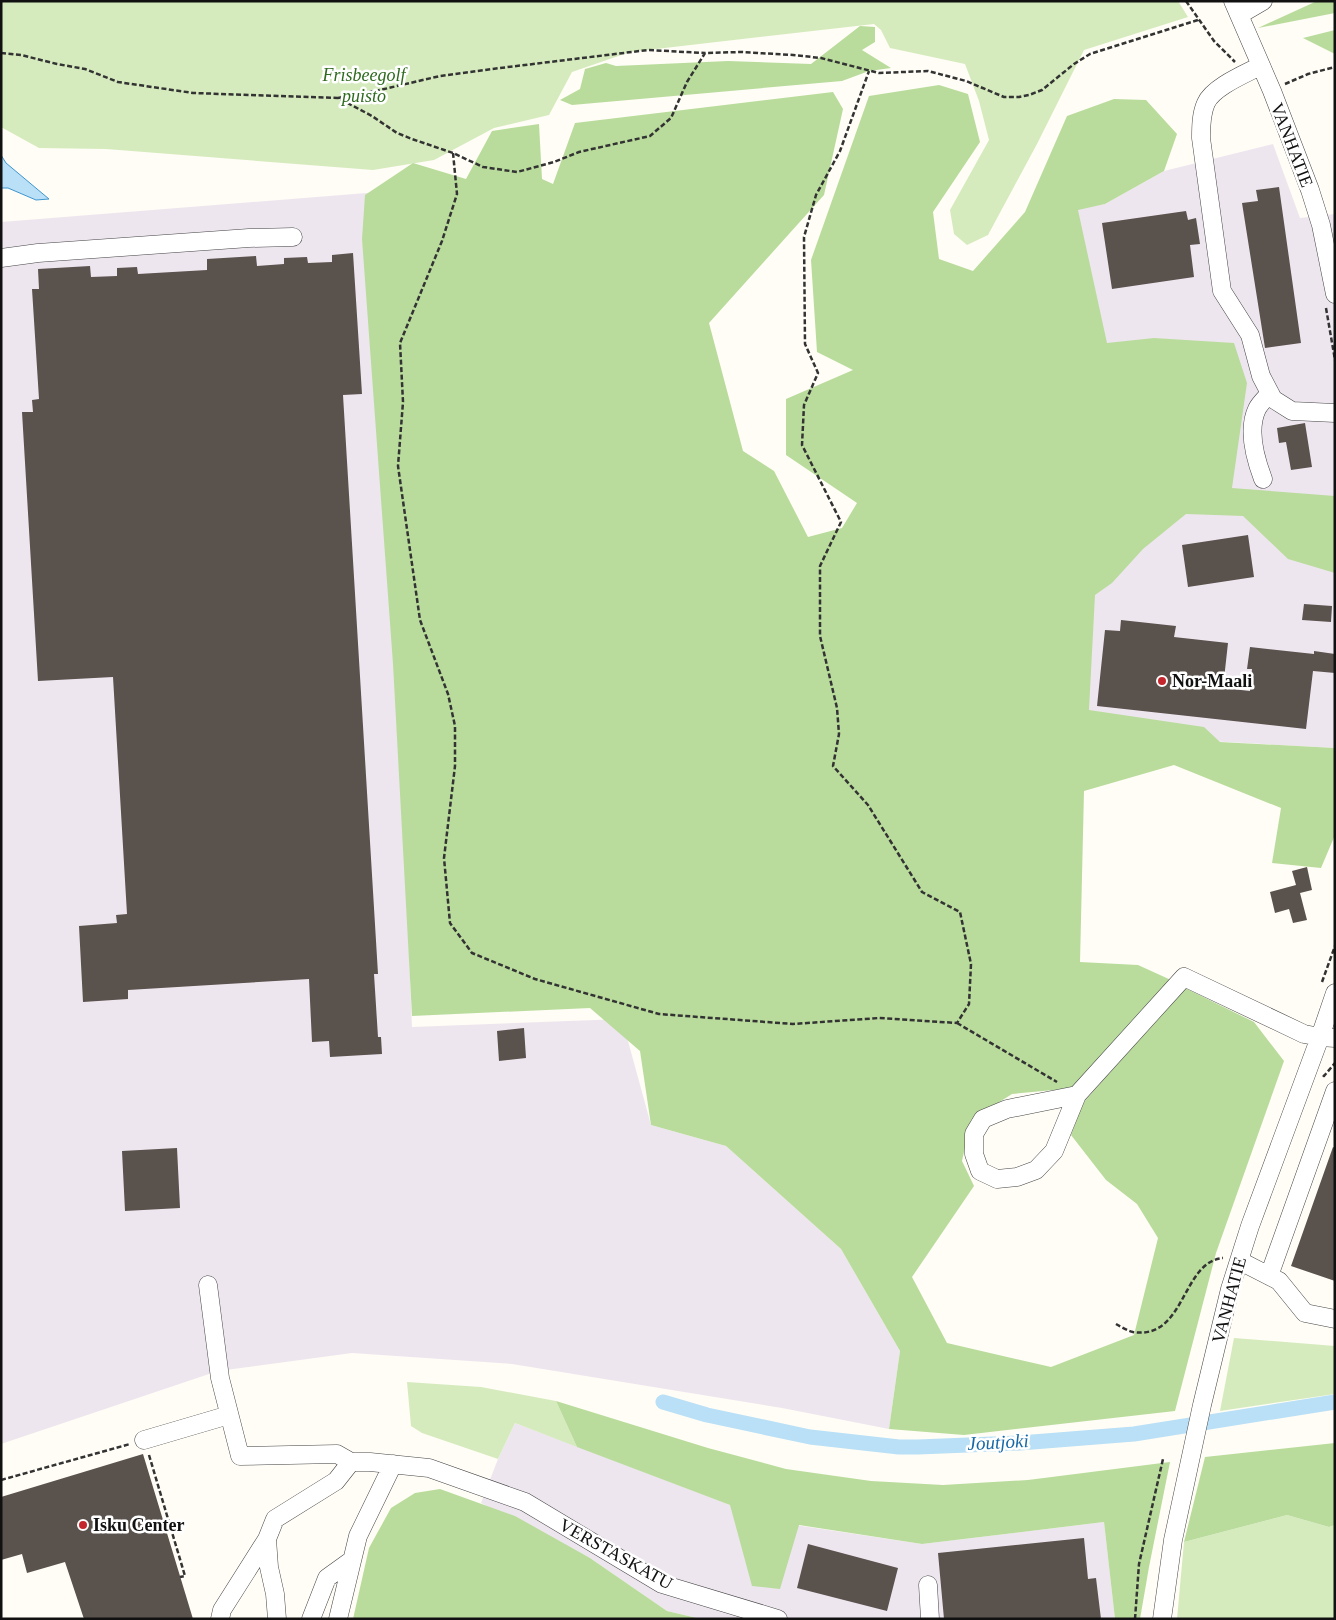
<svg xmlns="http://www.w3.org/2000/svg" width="1336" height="1620" viewBox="0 0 1336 1620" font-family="Georgia,serif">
  <rect width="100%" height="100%" fill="#fffdf5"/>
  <path fill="#eee6ef" d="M1273,144L1300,218L1335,214V748L1062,733L1078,209L1105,204L1164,171Z
    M379,192L412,1027L622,1019L651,1125L726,1146L841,1249L900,1351L889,1429L782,1408L512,1364L352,1353L218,1371L1,1444V222Z
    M515,1423L775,1522L922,1544L1104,1522L1115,1619H701L667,1611L590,1558L481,1503L498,1459Z"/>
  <path fill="#d5ebbd" d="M1,1H1178L1188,17L1084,50L1037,144L988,235L967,245L954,234L950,210L989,140L979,101L965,64L890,48L881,30L874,24L630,52L572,72L549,115L494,128L434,160L373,170L106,149L39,148L1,127Z
    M1234,1338L1335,1346V1394L1220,1411Z
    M407,1382L481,1387L556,1401L577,1447L515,1423L498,1459L422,1433L411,1426Z
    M1287,1515L1329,1527L1335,1525V1619H1177L1184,1542Z"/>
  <path fill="#b9dc9c" d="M1317,1H1335V13L1258,28Z
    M860,26L875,27V42L862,50L891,68L869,71L842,81L572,105L560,100L580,89L585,69L606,63L616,66L728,61L811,64Z
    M1335,30V54L1303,38Z
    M939,85L968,94L980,142L933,212L939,259L973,271L1025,212L1067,116L1114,99L1146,100L1177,134L1164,171L1105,204L1078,210L1107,343L1154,338L1234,343L1247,383L1232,488L1335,496V573L1288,559L1243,516L1186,514L1143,549L1112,583L1095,595L1089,710L1204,727L1220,742L1335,748V835L1321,868L1272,863L1281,808L1174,765L1084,791L1080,962L1138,965L1171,980L1075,1088L1012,1094L971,1120L962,1161L974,1186L912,1277L947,1343L1051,1367L1134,1335L1158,1238L1137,1204L1106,1180L1071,1135L1083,1103L1185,988L1254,1022L1284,1061L1216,1253L1175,1411L964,1435L889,1429L900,1351L841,1249L726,1146L651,1125L640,1051L590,1008L412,1016L393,664L362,239L365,195L413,163L466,179L492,131L539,124L542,179L553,184L575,123L833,92L843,109L824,195L709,323L743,451L774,471L808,537L842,528L857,503L786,455V399L853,370L817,352L811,260L869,96Z
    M556,1401L708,1448L786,1469L871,1481L943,1485L1028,1480L1170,1462L1149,1567L1140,1619H1115L1104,1522L922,1544L799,1525L780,1589L752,1586L730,1505L577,1447Z
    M1335,1443V1525L1329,1527L1287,1515L1184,1542L1205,1457Z
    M440,1489L515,1516L590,1558L667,1611L701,1619H353L369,1548L391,1508L415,1493Z"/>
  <path fill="#b9e0f7" stroke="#3f96cf" d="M1,155L6,163L49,199L36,200L8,188H1Z"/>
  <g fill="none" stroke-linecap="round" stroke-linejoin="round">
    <path stroke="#b9e0f7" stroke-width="15" d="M663,1402L707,1415L810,1437L899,1447H918L1020,1443L1134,1434L1335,1402"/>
  </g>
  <path fill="#5a524d" d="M1279,187L1301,343L1265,348L1242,203L1258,201L1256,190Z
    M1186,211L1188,220L1196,218L1200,244L1190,245L1194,277L1112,289L1102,223Z
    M353,253L362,394L343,395L378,974H374L378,1037H381L382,1054L330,1057L329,1041L312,1042L309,979L128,990V999L83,1002L79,926L117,923L116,915L127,914L113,677L38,681L22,412H33L32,400L39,399L32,289H39L38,269L90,266L91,277L117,276V268L137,267L138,274L207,270V259L256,256L257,266L284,264V258L307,257L308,263L332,262V255Z
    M1305,423L1312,467L1291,470L1286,442L1279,443L1277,428Z
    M1248,535L1254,577L1188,587L1182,545Z
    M1304,604L1332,606L1331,622L1302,620Z
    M1121,620L1176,626L1174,637L1228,643L1223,688L1250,691L1252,669H1247L1250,647L1314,654V651L1335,654V673L1313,671L1306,729L1097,706L1105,630L1120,631Z
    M1307,867L1312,890L1300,893L1307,920L1293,923L1289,909L1275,913L1270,892L1296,885L1292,871Z
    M524,1028L526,1058L499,1061L497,1031Z
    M1333,1147L1335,1148V1281L1291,1266Z
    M177,1148L180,1208L125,1211L122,1151Z
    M143,1454L193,1619H84L65,1562L27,1573L22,1554L1,1560V1497Z
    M1084,1538L1088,1579L1096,1578L1101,1619H944L938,1553Z
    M808,1544L898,1568L887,1611L797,1588Z"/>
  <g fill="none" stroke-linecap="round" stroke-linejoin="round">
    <defs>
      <path id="minor" d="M1233,1L1272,91L1310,190L1321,225L1335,294
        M1239,15L1263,1
        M1260,66C1245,74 1213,87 1206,103C1201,114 1201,127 1201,138L1222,291L1250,335L1261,376L1273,399L1292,411L1335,413
        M1,258L38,253L249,238L293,237
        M1263,479C1255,458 1247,430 1257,409C1260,403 1266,398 1270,393
        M1077,1095L1007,1109L983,1119L974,1134V1154L980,1171L997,1179L1017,1177L1036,1170L1054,1151L1077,1095L1184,977L1304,1034L1320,1037L1335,1038
        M1240,1261L1279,1281L1305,1313L1335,1319
        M1269,1276L1335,1091
        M208,1285L220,1378L240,1456L337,1454L351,1462H370L429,1468L525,1502L662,1584L778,1619
        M144,1440L229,1415
        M928,1585L930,1619
        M220,1619L222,1610L267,1539
        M277,1619L275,1594L269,1567L267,1539L275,1519L336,1481L351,1462
        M311,1619L327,1578L352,1560
        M338,1619L358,1536L393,1464
        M1162,1619L1173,1540L1202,1405L1230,1289L1250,1226L1320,1037L1335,993"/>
    </defs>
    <use href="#minor" stroke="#444" stroke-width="19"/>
    <path stroke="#333" stroke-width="2.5" stroke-dasharray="5 2.5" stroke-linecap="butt" d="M1186,1L1214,41L1235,62
      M1,53L21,55L57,64L85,69L118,82L193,93L338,98L372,116L397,133L412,139L453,153L483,167L517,172L554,162L579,152L650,136L671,118L687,82L705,53L741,52L793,55L821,58L879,73L928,71L966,81L1004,97H1019L1029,95L1042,90L1074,64L1090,54L1198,20
      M1285,84L1308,74L1335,67
      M338,98L380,90L440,76L492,69L648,50L705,53
      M453,153L457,194L442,241L400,343L403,402L398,466L420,620L448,694L455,726V766L444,858L450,923L472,953L535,979L659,1014L793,1024L879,1018L957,1023L969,1004L971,964L960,912L922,892L868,805L833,766L839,734L837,708L820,636V566L841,522L802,445L804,405L818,373L805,344L804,237L816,195L840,151L869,71
      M1326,308L1335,360
      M1322,982L1335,946
      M957,1023L1057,1082
      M1323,1075L1324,1076L1335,1063
      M1116,1324C1121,1327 1128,1331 1133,1332C1186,1340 1181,1262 1223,1258
      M149,1455L185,1576L180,1577
      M1,1480L130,1444
      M1135,1619L1139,1564L1163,1459"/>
    <use href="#minor" stroke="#fff" stroke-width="18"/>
  </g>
  <g fill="#c4262e" stroke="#fff" stroke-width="2">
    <circle cx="1162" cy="681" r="5"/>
    <circle cx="83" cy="1525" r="5"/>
  </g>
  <g text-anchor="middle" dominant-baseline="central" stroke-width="5" stroke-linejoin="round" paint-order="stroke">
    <g font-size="18" font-style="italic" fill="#2f6b1f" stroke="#fff">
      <text x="364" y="75">Frisbeegolf<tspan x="364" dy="21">puisto</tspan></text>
    </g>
    <g font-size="18" fill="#111" stroke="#fff">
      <text transform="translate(1292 145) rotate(69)">VANHATIE</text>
      <text transform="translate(1229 1300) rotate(-75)">VANHATIE</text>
      <text transform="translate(616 1554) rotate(29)">VERSTASKATU</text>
    </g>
    <g font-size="18" font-weight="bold" fill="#111" stroke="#fff" text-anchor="start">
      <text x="1172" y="681">Nor-Maali</text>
      <text x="93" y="1525">Isku Center</text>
    </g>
    <g font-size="19" font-style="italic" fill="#1768a6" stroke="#fff">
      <text transform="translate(998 1442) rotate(-3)">Joutjoki</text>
    </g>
  </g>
  <rect width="1336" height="1620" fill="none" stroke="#111111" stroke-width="5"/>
</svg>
